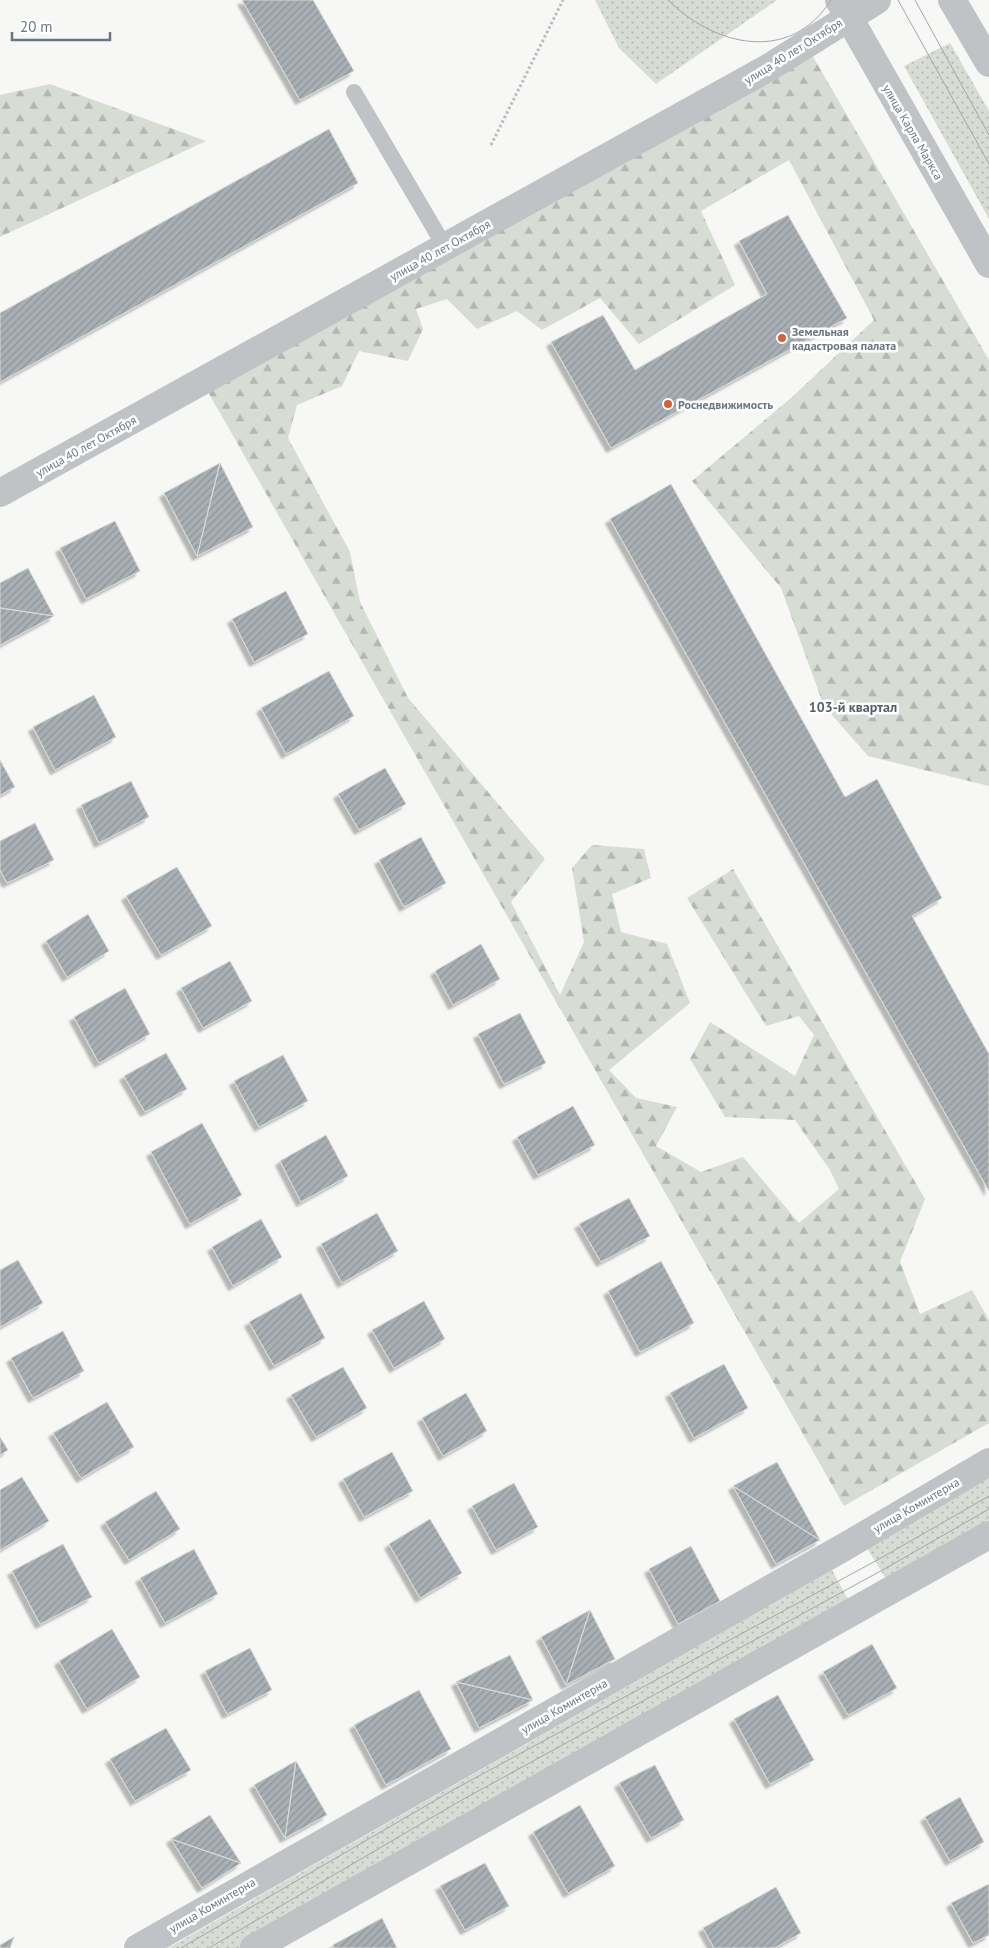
<svg xmlns="http://www.w3.org/2000/svg" width="989" height="1948" viewBox="0 0 989 1948" font-family="'PT Sans',sans-serif">
  <defs>
    <pattern id="grass-dots" width="8" height="8" patternUnits="userSpaceOnUse" patternTransform="scale(1.25)"><rect width="8" height="8" fill="#d7dcd4"/><path d="M2 2h.1M6 6h.1" fill="none" stroke="#b2b7b1" stroke-width="1.8" stroke-linecap="round"/></pattern>
    <pattern id="forest-firs" width="22" height="20" patternUnits="userSpaceOnUse" patternTransform="scale(1.25)"><rect width="22" height="20" fill="#d7dcd4"/><path d="M5 1l3.5 6h-7zM16 11l3.5 6h-7z" fill="#b2b7b1"/></pattern>
    <pattern id="building-hatch" width="6" height="6" patternUnits="userSpaceOnUse" patternTransform="scale(1.25)"><rect width="6" height="6" fill="#a9b0b5"/><path d="M-1 1l2-2M0 6l6-6M5 7l2-2" fill="none" stroke="#8e9499"/></pattern>
    <filter id="shadow"><feDropShadow dx="-4.5" dy="4.5" stdDeviation="1" flood-color="#0004"/></filter>
  </defs>
  <rect width="100%" height="100%" fill="#f7f7f5"/>
  <path fill="url(#grass-dots)" d="M595,0H777L656,84L619,48Z
    M950,43L989,111V219L904,66Z
    M989,1478V1524L888,1582L867,1548Z
    M832,1570L850,1603L243,1948H168Z"/>
  <path fill="url(#forest-firs)" d="M812,55L989,360V786L868,756L824,706L781,588L692,481L791,398L874,320L789,160L701,211L735,285L639,344L600,298L542,330L517,311L477,329L447,299L416,309L423,329L408,361L359,351L342,386L297,405L288,438L350,552L360,602L408,698L545,859L511,902L560,995L584,942L572,868L592,845L644,849L651,878L612,894L621,932L667,944L690,1003L609,1070L636,1098L677,1107L656,1146L701,1172L743,1157L799,1223L839,1189L830,1170L795,1120L725,1117L690,1059L710,1022L795,1076L814,1035L799,1016L766,1026L687,898L733,869L925,1199L900,1262L920,1314L972,1290L989,1320V1423L844,1506L208,392Z
    M50,84L206,141L0,237V95Z"/>
  <path fill="url(#building-hatch)" stroke="#d9d9d7" filter="url(#shadow)" d="M242,0H313L354,71L300,100Z
    M329,129L358,183L0,382V313Z
    M788,215L847,318L611,448L551,342L603,315L635,370L767,294L739,241Z
    M220,463L253,527L197,556Z
    M220,463L197,556L164,493Z
    M671,484L845,797L877,779L942,898L912,916L989,1054V1191L610,519Z
    M115,521L140,571L86,599L60,548Z
    M28,568L54,616L0,608V583Z
    M286,591L308,634L254,662L232,619Z
    M0,608L54,616L0,645Z
    M329,671L354,716L286,754L261,708Z
    M94,695L116,737L55,770L33,727Z
    M0,760L15,787L0,795Z
    M385,768L406,804L359,830L338,794Z
    M131,781L149,817L99,843L81,805Z
    M35,823L54,860L7,883L0,870V841Z
    M421,837L446,883L404,907L379,860Z
    M177,867L212,926L161,955L126,896Z
    M88,914L109,951L67,977L46,941Z
    M481,944L500,979L453,1005L435,971Z
    M230,961L252,1001L203,1028L181,988Z
    M125,988L150,1034L99,1063L74,1017Z
    M520,1013L546,1063L504,1084L478,1034Z
    M166,1053L187,1089L145,1112L124,1076Z
    M283,1055L308,1101L259,1127L234,1081Z
    M573,1106L595,1145L538,1175L517,1137Z
    M202,1123L242,1195L190,1224L151,1152Z
    M326,1135L348,1176L301,1202L280,1161Z
    M629,1198L650,1236L601,1262L579,1224Z
    M377,1213L398,1251L342,1283L321,1244Z
    M261,1219L282,1257L233,1286L212,1247Z
    M18,1260L43,1303L0,1327V1270Z
    M661,1261L694,1323L640,1352L608,1291Z
    M301,1293L325,1338L274,1366L249,1322Z
    M424,1301L445,1339L394,1368L372,1330Z
    M63,1331L84,1371L33,1398L11,1358Z
    M724,1364L748,1408L694,1438L670,1393Z
    M343,1367L367,1408L316,1437L291,1395Z
    M466,1393L487,1431L443,1456L422,1418Z
    M107,1402L134,1447L81,1478L53,1433Z
    M0,1437L8,1450L0,1455Z
    M392,1452L413,1491L364,1517L343,1479Z
    M777,1462L820,1540L733,1486Z
    M22,1477L49,1521L0,1550V1490Z
    M514,1483L538,1527L496,1550L472,1506Z
    M733,1486L820,1540L776,1564Z
    M156,1491L180,1529L129,1560L105,1522Z
    M430,1519L462,1573L420,1598L389,1544Z
    M63,1544L92,1597L40,1624L12,1571Z
    M691,1546L720,1601L678,1624L649,1569Z
    M194,1549L218,1594L165,1623L140,1578Z
    M590,1610L566,1685L541,1637Z
    M590,1610L615,1659L566,1685Z
    M112,1629L140,1677L87,1709L59,1661Z
    M872,1644L897,1688L848,1715L823,1672Z
    M250,1648L272,1690L227,1714L205,1671Z
    M510,1655L533,1700L456,1682Z
    M456,1682L533,1700L479,1728Z
    M419,1690L451,1749L386,1785L354,1725Z
    M778,1695L814,1760L770,1784L734,1719Z
    M166,1728L191,1770L135,1801L110,1759Z
    M296,1761L285,1838L254,1785Z
    M296,1761L327,1815L285,1838Z
    M655,1765L684,1820L651,1838L619,1783Z
    M960,1797L984,1842L950,1861L925,1817Z
    M580,1805L615,1866L568,1893L533,1832Z
    M210,1815L241,1863L171,1839Z
    M171,1839L241,1863L202,1888Z
    M485,1863L509,1906L465,1930L440,1886Z
    M989,1884V1935L973,1943L951,1903Z
    M776,1887L801,1933L774,1948H714L703,1928Z
    M382,1918L397,1948H334L333,1945Z
    M14,1937L10,1948H0V1945Z"/>
  <g fill="none" stroke-linecap="round" stroke-linejoin="round">
    <path stroke="#b9bcbe" stroke-width="3" stroke-dasharray="2.5 2.5" stroke-linecap="butt" d="M491,145L563,0"/>
    <path stroke="#bfc3c6" stroke-width="16" d="M354,92L445,247"/>
    <path stroke="#bfc3c6" stroke-width="28" d="M0,493L768,68L877,0"/>
    <path stroke="#bfc3c6" stroke-width="28" d="M839,0L989,264
      M952,0L989,63
      M138,1948L846,1546L989,1462
      M254,1948L989,1535"/>
    <path stroke="#a1a7ac" stroke-width="1" d="M668,0C715,47 791,64 831,0
      M898,0L989,164
      M915,0L989,135
      M181,1948L453,1790L881,1558L989,1496
      M209,1948L460,1801L888,1567L989,1509"/>
  </g>
  <g fill="#d46137" stroke="#fff" stroke-width="2">
    <circle cx="782" cy="338" r="5"/>
    <circle cx="668" cy="404" r="5"/>
  </g>
  <g text-anchor="middle" dominant-baseline="central" stroke-width="5" stroke-linejoin="round" paint-order="stroke">
    <g font-size="12" fill="#697783" stroke="#fff">
      <text transform="translate(793 51) rotate(-32)">улица 40 лет Октября</text>
      <text transform="translate(913 132) rotate(60)">улица Карла Маркса</text>
      <text transform="translate(440 250) rotate(-29)">улица 40 лет Октября</text>
      <text transform="translate(86 446) rotate(-29)">улица 40 лет Октября</text>
      <text transform="translate(916 1505) rotate(-30)">улица Коминтерна</text>
      <text transform="translate(564 1706) rotate(-30)">улица Коминтерна</text>
      <text transform="translate(212 1905) rotate(-30)">улица Коминтерна</text>
    </g>
    <g font-size="12" font-weight="bold" fill="#697783" stroke="#fff" text-anchor="start">
      <text x="792" y="331">Земельная<tspan x="792" dy="14">кадастровая палата</tspan></text>
      <text x="678" y="404">Роснедвижимость</text>
    </g>
    <g font-size="14" font-weight="bold" fill="#566069" stroke="#fff">
      <text x="853" y="707">103-й квартал</text>
    </g>
  </g>
  <path d="M12 32v8h98v-8" fill="none" stroke="#697783" stroke-width="2.5"/>
  <text x="20" y="32" font-size="15" fill="#697783" stroke="#ffffff" stroke-width="4" paint-order="stroke">20 m</text>
</svg>
